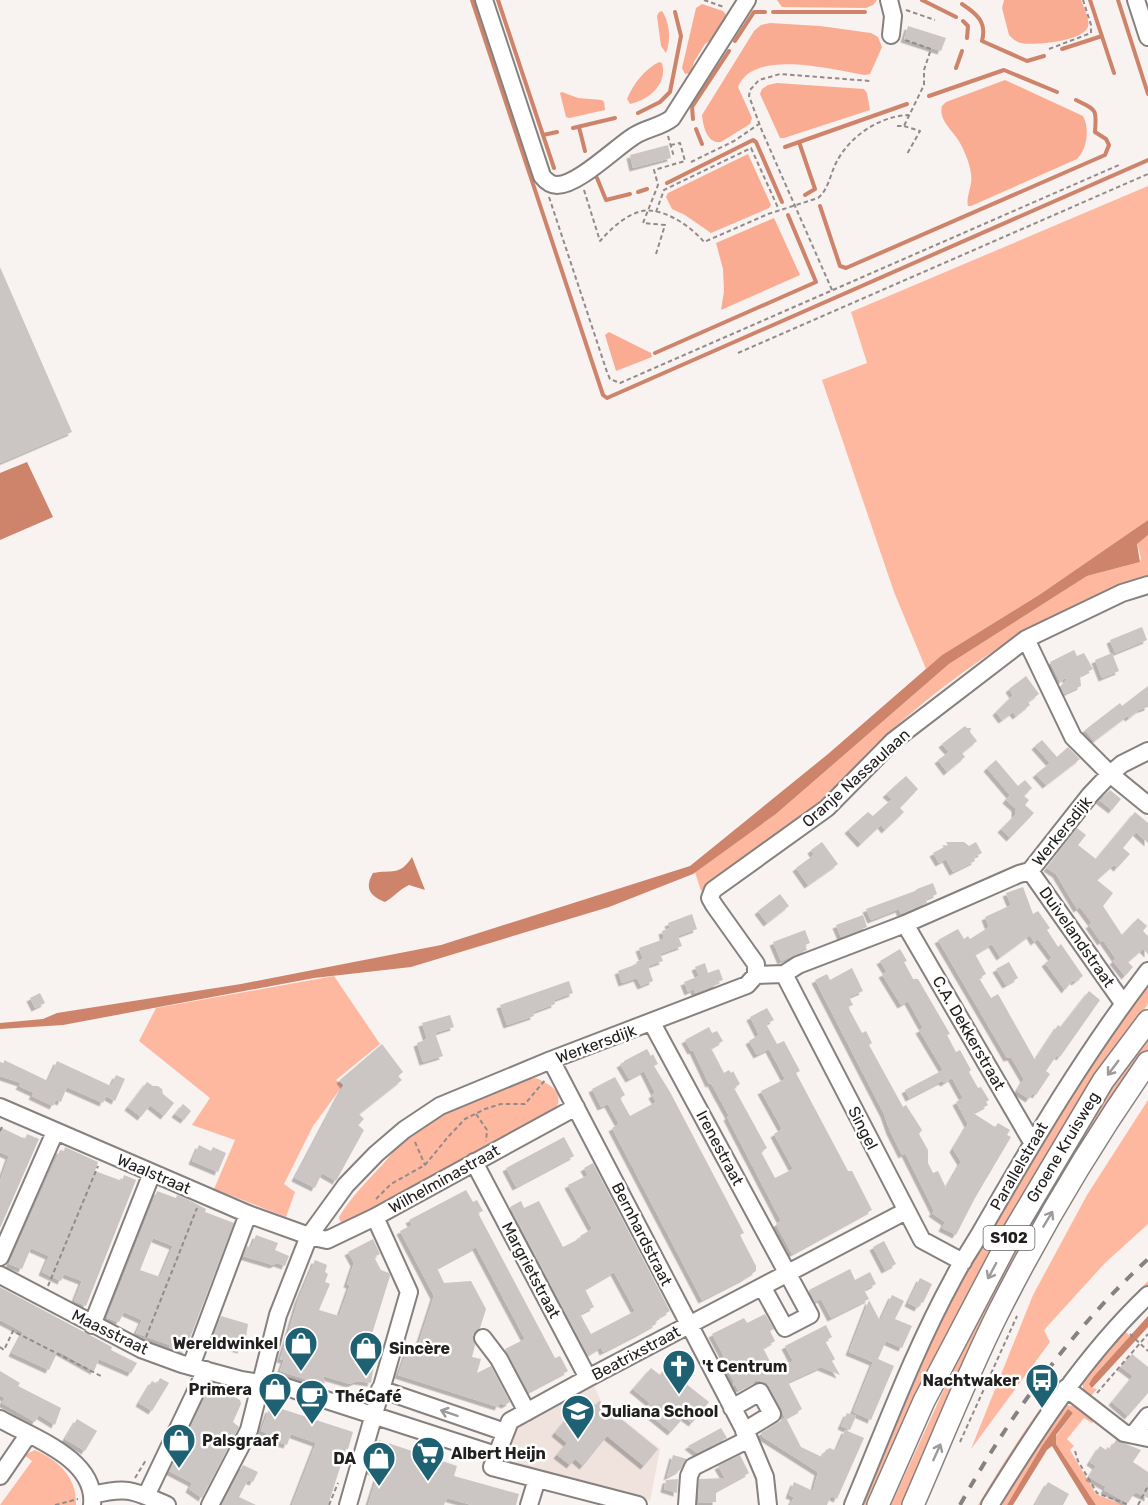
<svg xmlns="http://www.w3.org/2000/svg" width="1148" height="1505" viewBox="0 0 1148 1505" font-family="Rubik,sans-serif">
  <defs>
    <filter id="shadow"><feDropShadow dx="-3.5" dy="3.5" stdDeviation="0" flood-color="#0004"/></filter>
  </defs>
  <rect width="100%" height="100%" fill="#f8f2f0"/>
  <path fill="#f0e2dd" d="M594,1386L602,1403L660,1449L650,1501L503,1460L510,1431Z"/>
  <path fill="#feb8a0" d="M1148,186V520L1039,595L942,655L926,669L894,592L822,380L867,363L851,312Z
    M1148,535V578C1047,606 952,674 875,745C855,765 836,788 814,806C778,836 739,863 701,891L695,872L776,814L949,664L1087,576L1140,562L1141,558L1137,543Z
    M334,976L380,1044L336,1080L343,1085L313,1126L284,1184L295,1192L286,1217L214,1189L235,1140L192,1125L210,1098L139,1041L156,1008Z
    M1148,977V1004L1107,1062L871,1505H858C891,1429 922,1351 960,1277C1014,1172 1084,1076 1148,977Z
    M1148,1029V1051L1108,1110L906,1505H891L990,1289L1030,1213Z
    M536,1078C552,1085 565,1093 555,1111L372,1211L344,1223L340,1221L339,1217C351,1197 367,1181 383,1164C391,1155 398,1145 408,1137C435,1113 500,1082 536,1078Z
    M1148,1100V1224L1105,1263L1044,1330L1050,1342L971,1449L1033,1295L1087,1195Z
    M1148,1281V1287L1142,1292L984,1505H978C1028,1421 1078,1351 1148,1281Z
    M1124,1330L1130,1336L1094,1376L1092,1388L1097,1389L1091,1396L1083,1389V1382L1084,1379L1083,1378Z
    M1067,1405L1077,1407L1094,1421L1092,1423L1084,1418L1067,1439L1074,1446L1070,1450L1096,1494L1123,1505H1096L1056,1444V1436L1073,1413L1068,1410L1007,1505H1002L1011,1487L1063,1408Z
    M35,1450C59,1461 77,1477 76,1505H0L32,1461L24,1455Z"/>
  <path fill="#faac92" d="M777,0H877L873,5L866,8L782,7Z
    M1004,0H1081C1084,8 1090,19 1088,27C1083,41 1034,46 1021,43C1016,42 1013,39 1009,35L1002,8Z
    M702,4L723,11L727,16L714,38L705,44L694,62L691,73L685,74L682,68L696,8Z
    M662,11C670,23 671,40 666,53L661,46L657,16L659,12Z
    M770,23L820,26L871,33L878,37L882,47L870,74L865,75C833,70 753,48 738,87L752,118L750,124L721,142C707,144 703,126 702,115L754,31L761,25Z
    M659,62L662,63C668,84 649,100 630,104L627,99C633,84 645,69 659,62Z
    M1005,80L1083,116C1090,129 1087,149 1077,159L971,206H968C966,199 970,191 971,183C973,171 966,154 960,143C954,131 938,121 942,106L946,102Z
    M777,83L864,89L867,93L870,110L784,138H780L760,94L762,89L768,85Z
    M562,92L578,98L602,100L604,102L605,110L569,118L566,117L560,93Z
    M748,154L771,205L769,208L711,233L685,215L672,209L666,197L668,193Z
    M774,218L800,275L721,310L724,291L723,269L716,243Z
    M609,332L651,353L652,357L616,371L605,335Z"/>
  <path fill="#ce846b" d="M27,462L53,517L0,540V473Z
    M1148,520V535L1137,544L1140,562L1087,576L949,664L776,814L693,874L609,907L411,967L314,978L63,1025L0,1029V1023L43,1019L57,1013L241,984L441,945L690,866L828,754L942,655L1039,595Z
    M412,857L425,890L409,885C400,889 395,896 385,902C370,896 364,888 373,873C392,869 399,877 412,857Z
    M1148,1316V1327L1092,1388L1089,1384L1094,1376Z
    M1068,1409L1073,1413L1056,1435V1444L1096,1505H1088L1052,1446L1047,1450L1013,1505H1007L1042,1446Z"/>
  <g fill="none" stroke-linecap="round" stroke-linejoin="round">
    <path stroke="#ce846b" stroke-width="4" d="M472,0L603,395L607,398L1148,160
      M498,0L554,168
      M922,0L956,17
      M1090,0L1114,73
      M1118,0L1148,94
      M962,4C977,14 987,22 982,41L1027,61L1044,56
      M773,12H865
      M963,21L968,26L967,38
      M735,41L754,12H765
      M1062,49L1102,36
      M956,68L962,51
      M929,96L1004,70L1057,92
      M638,113L660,102L670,92L681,36L675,12
      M693,119L692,107L729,51
      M579,127L585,151
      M573,128L615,118
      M696,129L702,144
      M543,135L557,132
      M799,142L815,189L805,195
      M785,147L907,104
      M597,178L606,200L630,194
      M667,183L753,140L756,142L782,202
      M638,192L647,189
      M820,206L840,266L846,268L1105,155L1109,145L1106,139L1095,132C1097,108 1096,110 1076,100
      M655,353L816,282L788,215"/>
  </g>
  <path fill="#cbc5c3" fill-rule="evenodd" filter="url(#shadow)" d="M908,26L946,38L941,51L904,39Z
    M668,145L671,158L633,168L630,155Z
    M0,267L72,432L0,463Z
    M1142,627L1147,640L1115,653L1110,640Z
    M1074,650L1077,656L1084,653L1093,669L1080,676L1081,686L1064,694L1061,687L1067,679L1065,678L1060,682L1050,662Z
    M1112,653L1119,671L1102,678L1095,660Z
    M1026,676L1039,694L1028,702L1030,705L1016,716L1013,712L1002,720L996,712L1013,695L1009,689Z
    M1148,686V707L1139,710L1129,718L1127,716L1094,741L1085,730L1120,703L1122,706Z
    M965,726L967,728H971L970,732L977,741L962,753L965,757L947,772L938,760L949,752L942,744Z
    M1042,740L1057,757L1068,747L1080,759L1046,785L1036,774L1050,763L1035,746Z
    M996,760L1018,786L1025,780L1032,788L1024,796L1029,800L1025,805L1034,813L1010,838L1001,829L1015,815V808L1006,800L1010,795L987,768Z
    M906,776L918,789L900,808L904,812L885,830L881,825L861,844L848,830L868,812L873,816L892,799L886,794Z
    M1110,790L1121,799L1112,810L1099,800Z
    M1135,812L1148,823V843L1136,832L1123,848L1130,854L1117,868L1114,865L1097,880L1113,893L1103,906L1122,935L1138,918L1147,926L1143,931L1148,936V954L1143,949L1128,962L1133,967L1125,976L1113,961L1116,959L1103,940L1101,942L1089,925L1092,923L1080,907L1077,909L1056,874L1047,868L1077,828L1086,835L1078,845L1096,859Z
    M822,842L838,864L808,885L796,868L814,855L811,850Z
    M946,842H964L969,846L976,842L982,853L974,857L975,861L953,872L946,859L939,863L933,853L948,845Z
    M933,883L937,894L926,899L927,903L901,914L899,909L871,920L866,909L915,891L917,889Z
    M1023,887L1033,914L1038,911L1050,928L1047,930L1058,947L1061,944L1083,976L1075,982L1073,980L1065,990L1045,963L1052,958L1038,939L1034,942L1030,935L1000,957L992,944L975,954L986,974L979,978L991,998L998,994L1035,1060L1058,1025L1061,1027L1089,991L1100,1000L1060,1057L1057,1055L1046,1071L1050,1074L1036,1095L1033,1093L1029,1099L1017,1091L1024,1079L1011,1057L1007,1058L938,940L958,929L964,939L968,936L970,939L989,927L985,917L1011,905L1006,893Z
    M780,894L789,906L767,923L758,911Z
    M692,914L697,929L678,936L682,946L660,954L663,961L648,966L653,981L641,986L637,978L622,983L618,971L637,964L636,962L643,959L639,948L664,939L662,931L670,928L668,923Z
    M863,915L867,927L841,937L836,925Z
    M805,930L810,943L805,945L807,950L781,961L773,942Z
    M900,949L907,961L904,962L913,979H918L950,1034L947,1035L956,1052L960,1050L971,1070L969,1072L978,1088L981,1087L989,1100L986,1102L988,1105L973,1113L995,1127L998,1123L1010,1130L1007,1135L1011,1137L975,1198L956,1235L942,1228L945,1222L932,1213L934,1211L905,1153L902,1155L890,1131L884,1114L815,980L827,974L830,980L852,968L863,991L849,997L853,1005L848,1007L862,1033L866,1031L872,1043L869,1045L903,1107L906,1105L922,1130L919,1134L928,1150V1163L933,1173L938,1171L946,1188L961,1162L953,1149L968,1124L956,1102L963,1098L952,1078L944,1083L942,1081L909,1098L905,1090L943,1070L919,1030L923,1028L908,1001L901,1005L882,974L887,972L880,961Z
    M1009,962L1018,978L1006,985L996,969Z
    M705,963L708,973L719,969L723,980L717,982L718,984L695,993L694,989L688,992L684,982L699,976L695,967Z
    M569,981L573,993L554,1000L555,1004L533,1012L534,1016L507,1025L500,1005Z
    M40,993L45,1003L35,1008L30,998Z
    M767,1008L774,1020L766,1024L777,1044L784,1041L800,1071L796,1073L848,1171H852L872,1210L792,1254L776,1224L781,1221L727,1117L729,1116L711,1083L709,1084L693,1050L691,1051L685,1040L709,1027L712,1033L717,1031L723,1041L711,1048L724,1073L729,1070L731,1073L733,1071L740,1084L734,1088L767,1148L761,1152L775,1178L793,1169L774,1134L782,1129L761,1091L785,1079L769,1049L757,1055L749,1041L759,1035L750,1017Z
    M450,1015L454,1027L435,1033L443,1056L423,1062L417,1043L427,1039L422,1023Z
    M382,1044L403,1072L398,1076L402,1080L359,1114L364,1119L358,1125L364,1130L336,1181L322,1173L315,1188L295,1178L344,1085L340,1080Z
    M647,1049L651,1056L653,1054L658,1064L654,1066L670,1092L744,1233L740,1235L756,1266V1271L743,1279L702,1300L612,1128L619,1124L608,1104L601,1107L592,1089L615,1077L625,1095L620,1098L630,1116L656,1102L652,1095L655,1093L644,1071L629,1079L620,1064L624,1062V1061Z
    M4,1060L48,1081L57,1061L111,1086L116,1075L125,1079L115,1101L106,1096L103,1103L67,1087L61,1102L56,1100L53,1106L32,1096L34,1093L19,1086L21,1083L0,1076V1062L4,1063Z
    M147,1082L153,1086H158L162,1089L163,1094L174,1103L164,1116L150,1105L141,1117L128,1107Z
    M183,1104L191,1111L184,1120L175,1114Z
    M0,1127L25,1139L27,1134L39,1139L0,1228V1181L9,1156L0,1152Z
    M564,1137L574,1156L516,1187L506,1168Z
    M199,1145L211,1151L213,1147L226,1153L218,1172L192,1161Z
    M65,1147L98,1162L95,1171L122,1181L124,1175L136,1180L86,1306L74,1301L82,1281L64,1274L61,1281L42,1272L49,1256L31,1248L22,1269L9,1264L60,1150L64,1151Z
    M593,1163L670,1311L659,1317L660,1319L655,1322L656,1324L638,1334L603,1352L601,1347L588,1355L510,1207L521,1201L524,1208L539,1201L563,1247L581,1238L580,1236L592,1229L568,1185L588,1175L584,1168ZM614,1272L635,1311L591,1334L580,1314L594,1307L585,1289Z
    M466,1190L473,1202L477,1200L483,1211L478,1213L555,1358L560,1356L568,1371L528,1392L505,1349L525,1339L476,1247L437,1268L444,1283L471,1281L486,1309L480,1328L473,1335L475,1345L472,1357L481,1359L477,1373L491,1366L510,1402L505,1405L500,1403L498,1407L398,1375L409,1346L417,1348L434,1296L400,1231L412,1225L409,1220Z
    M157,1191L176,1198L177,1195L187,1199L206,1209L205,1212L234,1223L185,1351L182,1350L181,1353L169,1348L170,1345L136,1333L142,1320L124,1312L119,1322L107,1318ZM153,1238L173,1246L160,1277L140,1270Z
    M256,1235L278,1243L275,1250L289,1256L285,1266L277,1263L273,1265L243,1256L247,1246L251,1248Z
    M373,1239L380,1254L374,1257L381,1270L389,1273L390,1276L367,1350L376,1353L371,1383L357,1381L350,1384L323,1376L325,1383L314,1382L280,1371L284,1360L280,1359L284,1347L298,1300L315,1260L327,1265L325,1272L328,1274L325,1282L330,1284L319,1310L339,1316L350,1285L347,1284L354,1263L348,1252Z
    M884,1241L896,1264L885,1270L873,1247Z
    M850,1269L855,1280L870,1272L876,1284L864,1290L869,1299L831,1318L821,1299L815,1302L809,1290Z
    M920,1278L932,1284L923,1303L921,1302L918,1308L908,1303Z
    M0,1287L112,1347L111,1350L137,1363L131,1373L99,1359L94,1371L58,1351L49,1370L12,1353L23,1332L0,1320Z
    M892,1295L904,1301L895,1319L912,1326L902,1348L886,1341L878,1359L894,1366L871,1420L853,1412L873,1362L849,1352L869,1300L880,1321Z
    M765,1314L774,1329L770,1331L775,1341L763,1348L775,1371L793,1361L785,1346L826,1325L832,1337L825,1341L835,1359L832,1361L840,1375L821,1367L788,1382L802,1409L786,1418L801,1447L822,1457L826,1450L830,1448L836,1451L845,1430L864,1438L837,1499L831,1496L827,1505H790L794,1497L789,1495L794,1482L813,1491L818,1472L763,1437L761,1433L785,1418L781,1409L767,1383L757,1380L738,1390L736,1386L733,1385V1380L727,1369L730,1368L712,1334L744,1318L747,1323Z
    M221,1316L248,1324L246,1337L260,1341L242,1346L241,1350L211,1341Z
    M1132,1354L1148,1367V1393L1128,1416L1112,1402L1133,1376L1121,1367Z
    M651,1368L660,1375L666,1368L709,1402L692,1423L684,1417L671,1432L644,1410L650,1403L633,1389Z
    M0,1371L20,1383L18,1386L61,1408L55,1425L39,1415L35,1422L2,1403L5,1398L0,1395Z
    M160,1378L169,1383L152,1411L139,1403L152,1381L157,1384Z
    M212,1383L219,1385L218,1389L240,1400L241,1404L233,1422L239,1427L202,1498L189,1489L192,1483L169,1471Z
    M590,1401L595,1405L599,1401L658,1449L644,1466L607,1436L583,1466L575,1459L570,1465L557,1455L567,1443L555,1433L574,1410L580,1414Z
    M269,1409L280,1413L282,1409L285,1410L353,1432L348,1449H346L328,1505H292L316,1443L291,1434L287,1445L271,1440L272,1435L261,1431Z
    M847,1413L856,1416L850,1430L841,1426Z
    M77,1419L97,1431L85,1451L65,1439Z
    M721,1428L727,1438L697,1453L688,1446Z
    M379,1440L457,1466L454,1476L519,1494L516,1505H472L447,1498L444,1505H368L378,1474L369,1470Z
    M1116,1440L1141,1450L1133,1462L1148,1472V1498L1135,1492L1128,1503L1104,1490L1106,1487L1089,1477L1096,1466L1090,1462L1100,1446L1106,1450L1107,1447L1110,1449Z
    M673,1455L687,1459L680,1470L667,1477Z
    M740,1455L749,1473L716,1491V1502L698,1503L699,1479L725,1478L718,1466Z
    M243,1465L258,1472L253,1482L248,1480L239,1497L256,1505H222Z
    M678,1479L677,1493L664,1489L666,1480Z
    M1048,1482L1069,1494L1063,1505H1035Z"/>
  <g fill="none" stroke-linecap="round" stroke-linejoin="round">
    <defs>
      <path id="minor" d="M484,0L542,176C546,181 550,185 557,185C578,185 615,148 634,136C646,128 661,127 672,118L747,0
        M889,0L893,16L891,35
        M1136,0L1148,37
        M1026,639L1073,737L1110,774L1148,805
        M1030,871L1123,1003
        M905,924L1032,1142
        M784,974L922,1240L963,1262
        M756,975V964L714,905L710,898L713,890L827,808L893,741L1026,639L1122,593L1148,585
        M652,1023L810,1315L785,1328L763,1288
        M551,1060L749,1439L765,1477L768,1505
        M0,1107L248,1214L309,1236L327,1240L375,1217L576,1107
        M474,1162L588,1378
        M0,1257L55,1132
        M0,1275L141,1349L182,1364L241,1380L286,1387L496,1455
        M92,1325L152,1173
        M483,1338L499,1359L527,1412
        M191,1366L248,1214
        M1066,1388L1124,1433L1148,1438
        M380,1389L505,1432
        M732,1408L760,1392L772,1414L744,1431
        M0,1419C33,1438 97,1459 92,1505
        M1133,1435L1148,1416
        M0,1476L28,1435
        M92,1495C129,1486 134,1491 167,1505
        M146,1496L206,1370
        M210,1505L249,1430L278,1315L309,1236L346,1185L376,1154L404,1130L440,1106L551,1060L747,985L756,975L784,974L798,965L905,924L1019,874L1030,871L1090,795L1110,774L1122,764L1148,751
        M348,1505L409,1292L375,1217
        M529,1505L537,1479
        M638,1505L492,1467L510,1421L588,1378L906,1211
        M687,1505L689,1476L693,1467L749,1439
        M853,1505C885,1429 914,1350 954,1277C962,1261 973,1246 982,1230C1033,1141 1085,1053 1148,971
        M990,1505C1036,1431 1084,1356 1148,1295"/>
      <path id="major" d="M878,1505L924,1401L1009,1239L1103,1081L1148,1021
        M913,1505C941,1441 967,1375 998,1313C1042,1226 1092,1142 1148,1062"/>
    </defs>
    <use href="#minor" stroke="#86817f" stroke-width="20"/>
    <use href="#major" stroke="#86817f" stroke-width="24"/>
    <path stroke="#918c8b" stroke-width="2" stroke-dasharray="4.5 3" stroke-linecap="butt" d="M704,0L724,7
      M906,10L935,20
      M1049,49L1091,33V25L1083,0
      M897,126H904L924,85V70L931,49L905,40
      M904,126L920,131L907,154
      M668,136L674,157
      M691,162L734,141L759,124
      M584,190L600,241C611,229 625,215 642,211C663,207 692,227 704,242L768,214L818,198C828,190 830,176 835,165C848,137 879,116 909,115
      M549,197L607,372L610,379L620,383L1119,165
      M656,212L664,190L751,148L779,210
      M656,254L665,225L643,223L658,185L654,170L685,161L680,143L671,145
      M832,290L762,131L749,96L750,90L759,80L780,74L870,81
      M738,353L1148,174
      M476,1114L487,1130L486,1141
      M0,1131L3,1125
      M415,1142L425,1165
      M376,1199L391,1184L425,1165L448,1137L465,1119L485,1109L501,1104H525L545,1080
      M48,1286L98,1166
      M1130,1334L1148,1351
      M146,1337L197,1208
      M0,1347L4,1350L13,1331L101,1376
      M1097,1393L1148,1334
      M960,1442L1017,1316
      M1075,1451L1078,1461L1097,1493L1129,1505
      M135,1478L146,1460
      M55,1505L78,1499
      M329,1505L338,1483
      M1138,1505L1148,1486"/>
    <use href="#minor" stroke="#fff" stroke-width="16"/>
    <use href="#major" stroke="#fff" stroke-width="21"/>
    <path stroke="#868280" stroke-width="4" stroke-dasharray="10 10" stroke-linecap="butt" d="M960,1505C1010,1415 1072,1329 1148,1259"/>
  </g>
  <defs><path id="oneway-shaft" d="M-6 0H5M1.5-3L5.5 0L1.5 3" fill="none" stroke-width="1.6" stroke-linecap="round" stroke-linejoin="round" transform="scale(1.5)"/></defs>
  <g stroke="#9c9b9a">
    <use href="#oneway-shaft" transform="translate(1113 1068) rotate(127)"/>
    <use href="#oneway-shaft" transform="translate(1048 1219) rotate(-59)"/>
    <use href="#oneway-shaft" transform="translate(992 1271) rotate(118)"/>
    <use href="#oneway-shaft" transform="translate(449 1413) rotate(-161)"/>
    <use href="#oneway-shaft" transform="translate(937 1452) rotate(-66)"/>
  </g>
  <defs>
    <symbol id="shop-pin" viewBox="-11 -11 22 30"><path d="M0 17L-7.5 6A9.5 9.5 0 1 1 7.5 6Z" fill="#1d6173" stroke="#fff"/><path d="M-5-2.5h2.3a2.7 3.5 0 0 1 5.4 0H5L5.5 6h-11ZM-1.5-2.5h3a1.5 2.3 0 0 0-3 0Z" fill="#fff"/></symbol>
    <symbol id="church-pin" viewBox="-11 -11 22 30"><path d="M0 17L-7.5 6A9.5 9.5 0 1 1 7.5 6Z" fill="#1d6173" stroke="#fff"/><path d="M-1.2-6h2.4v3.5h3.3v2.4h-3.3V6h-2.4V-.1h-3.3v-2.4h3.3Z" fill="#fff"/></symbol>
    <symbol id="bus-pin" viewBox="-11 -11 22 30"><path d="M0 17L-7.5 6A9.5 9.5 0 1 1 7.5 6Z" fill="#1d6173" stroke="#fff"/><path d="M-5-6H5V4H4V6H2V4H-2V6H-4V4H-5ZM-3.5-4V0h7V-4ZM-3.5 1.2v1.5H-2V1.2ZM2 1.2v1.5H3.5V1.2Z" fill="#fff"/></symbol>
    <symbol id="cafe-pin" viewBox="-11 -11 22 30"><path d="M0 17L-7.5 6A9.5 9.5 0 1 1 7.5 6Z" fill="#1d6173" stroke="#fff"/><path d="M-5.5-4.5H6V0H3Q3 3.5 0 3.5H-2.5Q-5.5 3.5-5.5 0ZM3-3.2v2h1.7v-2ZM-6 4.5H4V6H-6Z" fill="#fff"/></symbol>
    <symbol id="school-pin" viewBox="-11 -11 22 30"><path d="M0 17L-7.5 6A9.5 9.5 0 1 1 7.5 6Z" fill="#1d6173" stroke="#fff"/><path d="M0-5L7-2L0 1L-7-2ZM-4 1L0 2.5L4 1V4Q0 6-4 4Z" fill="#fff"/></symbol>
    <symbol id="supermarket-pin" viewBox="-11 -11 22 30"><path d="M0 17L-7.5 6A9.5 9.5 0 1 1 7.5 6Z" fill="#1d6173" stroke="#fff"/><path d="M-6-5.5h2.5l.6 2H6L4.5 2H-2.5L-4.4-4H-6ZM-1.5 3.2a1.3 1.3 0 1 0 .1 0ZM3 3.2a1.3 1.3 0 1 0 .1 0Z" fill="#fff"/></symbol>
  </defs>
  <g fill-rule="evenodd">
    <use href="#shop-pin" x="282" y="1324" width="38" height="52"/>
    <use href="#shop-pin" x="347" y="1329" width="38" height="52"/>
    <use href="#church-pin" x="660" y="1347" width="38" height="52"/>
    <use href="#bus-pin" x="1023" y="1361" width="38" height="52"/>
    <use href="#shop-pin" x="256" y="1370" width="38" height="52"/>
    <use href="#cafe-pin" x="293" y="1377" width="38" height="52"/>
    <use href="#school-pin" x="559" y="1392" width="38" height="52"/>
    <use href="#shop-pin" x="160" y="1421" width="38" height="52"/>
    <use href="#supermarket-pin" x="409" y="1434" width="38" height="52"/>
    <use href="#shop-pin" x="360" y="1439" width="38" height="52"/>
  </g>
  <g text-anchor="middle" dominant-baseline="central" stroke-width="5" stroke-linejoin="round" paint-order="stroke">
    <rect fill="#fff" stroke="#646362" stroke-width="1.5" x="983.5" y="1226" width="51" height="24" rx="4.5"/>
    <g font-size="15" font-weight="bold" fill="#22201f">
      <text x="1009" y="1238">S102</text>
    </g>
    <g font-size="16" fill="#22201f" stroke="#fff">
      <text transform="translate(856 778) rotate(-42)">Oranje Nassaulaan</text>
      <text transform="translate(1062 831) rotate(-51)">Werkersdijk</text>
      <text transform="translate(1077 937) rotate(55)">Duivelandstraat</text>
      <text transform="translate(969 1033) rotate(60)">C.A. Dekkerstraat</text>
      <text transform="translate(596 1044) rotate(-20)">Werkersdijk</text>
      <text transform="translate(863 1128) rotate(63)">Singel</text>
      <text transform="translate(1063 1147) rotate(-59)">Groene Kruisweg</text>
      <text transform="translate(720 1148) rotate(62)">Irenestraat</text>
      <text transform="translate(1019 1166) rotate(-60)">Parallelstraat</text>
      <text transform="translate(154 1174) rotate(23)">Waalstraat</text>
      <text transform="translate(444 1179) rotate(-29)">Wilhelminastraat</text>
      <text transform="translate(642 1234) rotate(63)">Bernhardstraat</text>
      <text transform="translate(531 1270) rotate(62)">Margrietstraat</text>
      <text transform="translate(110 1332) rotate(26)">Maasstraat</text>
      <text transform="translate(636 1353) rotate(-28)">Beatrixstraat</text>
    </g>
    <g font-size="16" font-weight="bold" fill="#22201f" stroke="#fff" text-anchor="start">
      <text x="278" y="1343" text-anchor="end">Wereldwinkel</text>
      <text x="389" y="1348">Sincère</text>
      <text x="702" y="1366">'t Centrum</text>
      <text x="1019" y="1380" text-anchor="end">Nachtwaker</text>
      <text x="252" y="1389" text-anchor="end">Primera</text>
      <text x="335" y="1396">ThéCafé</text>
      <text x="601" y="1411">Juliana School</text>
      <text x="202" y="1440">Palsgraaf</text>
      <text x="451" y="1453">Albert Heijn</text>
      <text x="356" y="1458" text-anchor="end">DA</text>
    </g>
  </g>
</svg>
